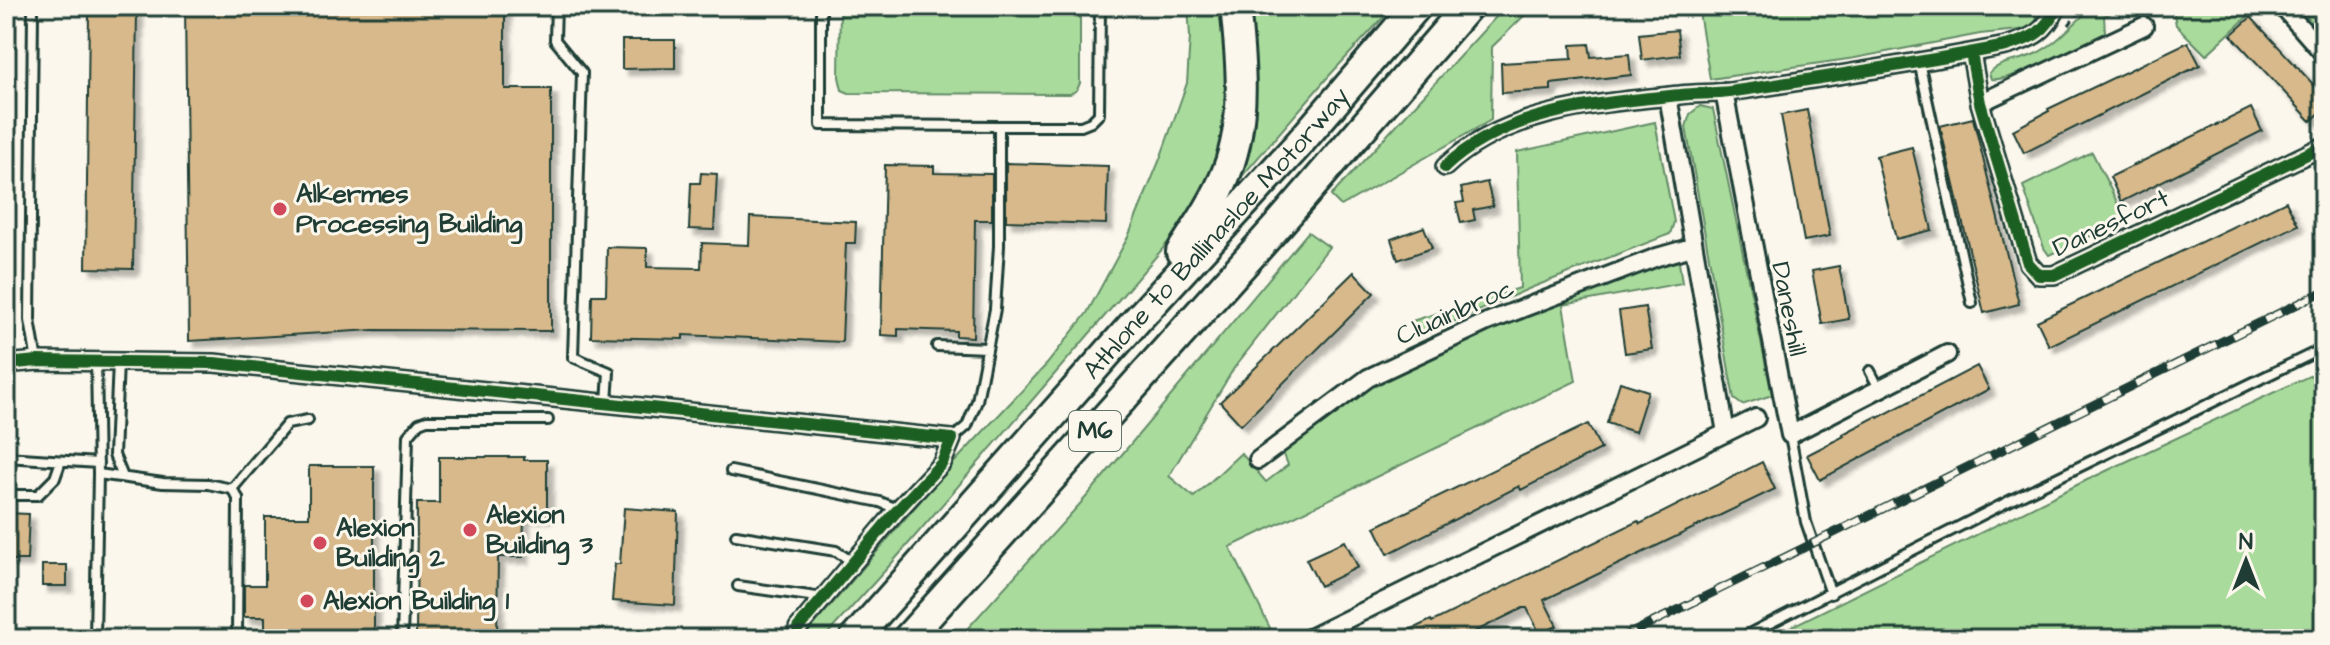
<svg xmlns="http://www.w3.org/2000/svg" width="2330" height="645" viewBox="0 0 2330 645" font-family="'Architects Daughter',sans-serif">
  <defs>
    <filter id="shadow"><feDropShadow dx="6" dy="6" stdDeviation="2" flood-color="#0004"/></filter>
  </defs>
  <rect width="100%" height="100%" fill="#fbf7ec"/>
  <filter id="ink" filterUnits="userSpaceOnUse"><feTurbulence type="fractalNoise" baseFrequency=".0125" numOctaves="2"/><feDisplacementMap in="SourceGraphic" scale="16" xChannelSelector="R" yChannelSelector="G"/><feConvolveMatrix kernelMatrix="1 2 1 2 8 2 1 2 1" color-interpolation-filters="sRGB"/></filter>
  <g filter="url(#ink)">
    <path fill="#a9db9c" stroke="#648c68" stroke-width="2" d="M840,6H1080V83L1077,90L1070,94L849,93L842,90L839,77Z
      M1188,6H1225C1228,65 1233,123 1211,179C1206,192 1197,205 1190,217L891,564L823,639H802L946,471L1047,364L1087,313L1128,237L1160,159L1187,83L1190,37Z
      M1241,6H1394L1327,78L1237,182Z
      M1506,6H1534L1492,47L1491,120L1341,206L1331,196Z
      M1698,6H2037C2038,17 2038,23 2028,29L1980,34L1855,58L1710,79Z
      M2094,6H2153L2142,9L2124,7L2104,16L2105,32L2101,36C2077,46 2011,83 1991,79L1989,73C2001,60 2019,62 2035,54C2059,43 2074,22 2094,6Z
      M2168,6H2259L2206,55L2176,25L2174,14Z
      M2309,6H2324V38L2307,17Z
      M1700,106L1713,109L1772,395L1742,405L1734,399L1686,127L1690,114Z
      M1655,122L1674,222L1670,234L1533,287L1416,338L1412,321L1520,288L1517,152Z
      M2092,152L2126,220L2049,255L2044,248L2023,186Z
      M1308,232L1329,247L1234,368L1169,476L1194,497L1241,453L1266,482L1288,465L1283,452L1368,386L1463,339L1602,284L1673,259L1679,262L1682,283L1563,305L1576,381L1230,547L1273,634L1269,639H958L1088,495Z
      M2324,369V639H1766L2087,480Z"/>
    <path fill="#d8b98b" stroke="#1f3d34" stroke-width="2" filter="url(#shadow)" d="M185,6H505V89H551V331L373,330L189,341Z
      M89,11H137L133,269L86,268Z
      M2251,17L2324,96V109L2311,121L2231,35Z
      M1677,30L1680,55L1642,60L1639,34Z
      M622,40H675V68L622,69Z
      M2188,42L2200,65L2024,153L2013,130L2049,111L2048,109Z
      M1589,44L1591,57L1629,54L1631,75L1551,84V90L1502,93L1501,63L1572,59L1571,45Z
      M2251,108L2262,131L2121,202L2110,177Z
      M1807,110L1830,236L1804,241L1781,115Z
      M1973,118L2019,304L1984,313L1940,126Z
      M1912,147L1932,230L1896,239L1876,156Z
      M1006,163L1108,166L1106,224L1006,221Z
      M885,165L934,166V173L992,174V220H975L973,337L956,336V331L898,329V336L881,335Z
      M701,173L717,174L714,230L689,229L691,183H700Z
      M1487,182L1493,206L1473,210L1475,220L1461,223L1456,203L1464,202L1461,188Z
      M2286,201L2298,225L2049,346L2037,321Z
      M750,217L856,222L855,243H846L842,342L683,335V339L591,337L592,295H606L607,247L647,248V267L701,268L702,243L749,245Z
      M1424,227L1432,248L1398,260L1391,239Z
      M1839,266L1849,319L1822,324L1812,271Z
      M1354,272L1374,293L1241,425L1220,402Z
      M1645,307L1652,349L1625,353L1619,311Z
      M1977,366L1989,389L1820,480L1807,455L1844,436L1843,434L1877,416L1878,418Z
      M1620,382L1648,391L1635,432L1607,423Z
      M1588,424L1601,449L1521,490L1519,486L1388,554L1375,527Z
      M439,457H524V460H547V516H524L523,557H498L497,639H416L417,503H439Z
      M1762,462L1775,489L1544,600L1557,626L1540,634L1527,608H1523L1460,639H1391L1431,620L1432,622L1638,521L1640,524Z
      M309,466H374V639H265V617H244V585H265V517H309Z
      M624,508L678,512L675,605L612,601L615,564H620Z
      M6,513L29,514L27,560H6Z
      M1345,541L1358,567L1320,586L1306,559Z
      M42,565H67V586H42Z"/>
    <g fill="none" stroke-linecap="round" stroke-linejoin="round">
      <defs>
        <path id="service" d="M556,6L555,40L582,73L573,357L609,372L607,403
          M821,6V125L999,126V246L995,309L977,401L967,426L952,439
          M33,12L30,320L37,361
          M1919,62L1972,303
          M999,126H1081L1091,122L1099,114L1100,6
          M937,346L987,348
          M118,362L114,455L123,477
          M1870,371L1879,388
          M1790,435L1806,522L1831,594
          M6,457L98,463
          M731,471L880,502L897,509
          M98,474L163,483L208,484L232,489L287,424L308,420
          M232,489L238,498L237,639
          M6,495H38L55,478L61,461
          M736,535L836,551L854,563
          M738,586L824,598
          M95,639L98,474L96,362
          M402,639L408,436L419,423L427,420H548
          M1739,639L2015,498L2324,348"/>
        <path id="minor" d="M2287,12L2324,54
          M1971,53L1980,103L2028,263L2039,275H2054L2324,146
          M1724,92L1790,435L1947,354
          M1668,96L1726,433
          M1980,103L2144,26
          M1445,167C1506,109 1601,103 1680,95C1696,93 1713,94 1729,92C1821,78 1915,64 2006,46C2034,38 2045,32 2058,6
          M6,364L37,361L214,363L952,439L942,463L895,513L798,628
          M1258,460L1368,378L1487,322L1657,257L1692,247
          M1307,639L1756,418"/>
        <g id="motorway">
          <path d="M1181,252C1198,226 1216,200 1227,171C1247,119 1241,61 1235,6"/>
          <path id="s1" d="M854,639L1137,320L1297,146L1417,6"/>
          <path d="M907,639L1281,222L1468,6"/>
        </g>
      </defs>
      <use href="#service" stroke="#1f3d34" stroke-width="14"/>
      <use href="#minor" stroke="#1f3d34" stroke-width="22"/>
      <use href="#motorway" stroke="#1f3d34" stroke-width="34"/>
      <path stroke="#1f3d34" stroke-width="3" stroke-dasharray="6 6" stroke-linecap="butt" d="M2069,25L2083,6"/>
      <use href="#service" stroke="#fbf7ec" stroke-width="8"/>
      <use href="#minor" stroke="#fbf7ec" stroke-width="16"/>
      <use href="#motorway" stroke="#fbf7ec" stroke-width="28"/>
      <defs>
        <path id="rail" d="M1619,639L2324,291"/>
      </defs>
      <use href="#rail" stroke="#1f3d34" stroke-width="9"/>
      <use href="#rail" stroke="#fbf7ec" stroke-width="6" stroke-dasharray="18" stroke-linecap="butt"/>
      <defs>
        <path id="cycleway" d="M1971,53L1980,103L2028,263L2039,275H2054L2324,146
          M1445,167C1506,109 1601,103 1680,95C1696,93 1713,94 1729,92C1821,78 1915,64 2006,46C2034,38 2045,32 2058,6
          M6,364L37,361L214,363L952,439L942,463L895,513L798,628"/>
      </defs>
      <use href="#cycleway" stroke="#fbf7ec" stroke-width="17"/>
      <use href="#cycleway" stroke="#1b5e20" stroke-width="12"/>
    </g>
  </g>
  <g fill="#d1495b" stroke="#fbf7ec" stroke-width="3">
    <circle cx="280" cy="209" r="8"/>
    <circle cx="470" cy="530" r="8"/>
    <circle cx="320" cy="543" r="8"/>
    <circle cx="307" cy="601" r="8"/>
  </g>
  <g text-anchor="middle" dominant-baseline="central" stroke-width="6" stroke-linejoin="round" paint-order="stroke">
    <rect fill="#fbf7ec" stroke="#61756b" stroke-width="2" x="1069" y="411" width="52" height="40" rx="6"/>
    <g font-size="24" font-weight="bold" fill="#1f3d34">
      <text x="1095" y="431">M6</text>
    </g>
    <g font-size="26" font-weight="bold" fill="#1f3d34" stroke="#fbf7ec" text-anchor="start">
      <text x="296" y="194">Alkermes<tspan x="296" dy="30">Processing Building</tspan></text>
      <text x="486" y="515">Alexion<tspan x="486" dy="30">Building 3</tspan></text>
      <text x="336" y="528">Alexion<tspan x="336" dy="30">Building 2</tspan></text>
      <text x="323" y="601">Alexion Building 1</text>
    </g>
    <g font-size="26" fill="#1f3d34" stroke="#fbf7ec">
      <text transform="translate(2111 223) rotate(-25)">Danesfort</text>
      <text stroke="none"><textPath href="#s1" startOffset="544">Athlone to Ballinasloe Motorway</textPath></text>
      <text transform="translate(1789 309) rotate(79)">Daneshill</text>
      <text transform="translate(1455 312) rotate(-24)">Cluainbroc</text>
    </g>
  </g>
  <rect width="2330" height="645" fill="none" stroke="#fbf7ec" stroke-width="32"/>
  <rect x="16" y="16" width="2298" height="613" fill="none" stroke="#1f3d34" stroke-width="3" filter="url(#ink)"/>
  <g transform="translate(2246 561)" stroke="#fbf7ec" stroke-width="6" paint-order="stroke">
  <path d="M0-6L14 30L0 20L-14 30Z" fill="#1f3d34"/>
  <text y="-12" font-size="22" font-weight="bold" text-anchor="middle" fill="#1f3d34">N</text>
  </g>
</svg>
